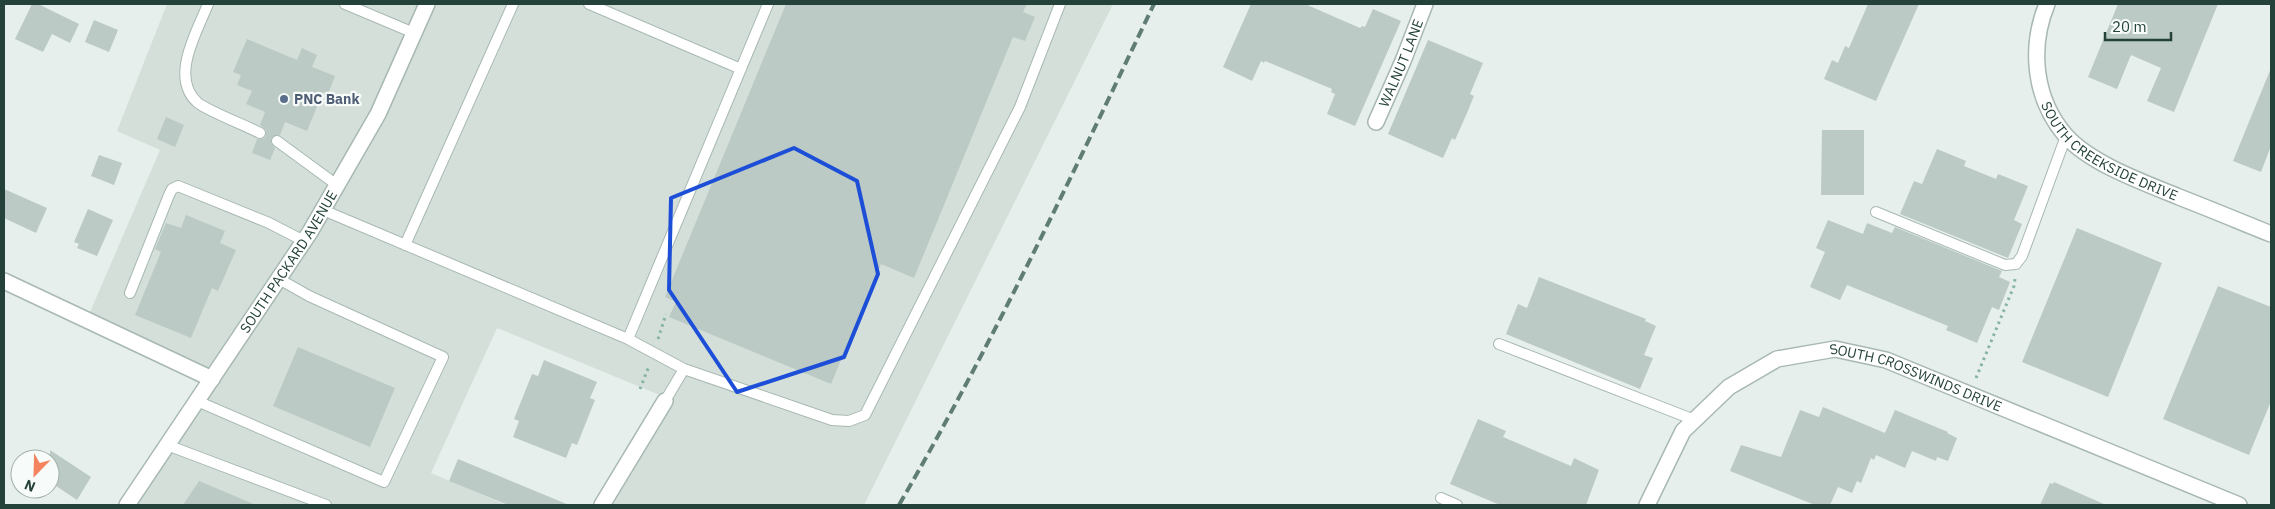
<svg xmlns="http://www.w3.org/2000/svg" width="2275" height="509" viewBox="0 0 2275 509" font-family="'IBM Plex Sans',sans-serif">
  <rect width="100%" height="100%" fill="#e6efeb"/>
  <path fill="#d4dfda" d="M167,4H1113L864,505H602L667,398L497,328L431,473L506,505H127L211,379L87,319L160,150L117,131Z"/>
  <path fill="#bbcac4" d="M32,4H38L79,24L70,43L52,34L43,52L15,39Z
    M786,4H1027L1023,12L1035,17L1025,41L1013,37L914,278L881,264L831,384L669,317L676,302L665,297Z
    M1251,4H1305L1360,28L1362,26L1365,27L1373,9L1401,21L1355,126L1327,114L1335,94L1331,92L1332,89L1265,61L1264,63L1261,61L1252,81L1223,67Z
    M1868,4H1919L1876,101L1824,79L1832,60L1838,63L1845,46L1849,48Z
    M2118,4H2218L2174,112L2147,101L2161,68L2131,55L2117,89L2088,77Z
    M94,20L118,30L109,52L85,42Z
    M247,39L297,60L302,48L317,55L312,67L335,76L328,94L323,92L307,131L285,122L280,135L272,137L271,143L275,148L270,160L252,153L257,139H263L266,136V130L260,125L265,112L246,104L252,91L237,85L241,75L233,72Z
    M1428,40L1483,63L1470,94L1474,96L1467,113L1455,140L1452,138L1443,158L1388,134Z
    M2271,68V146L2261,172L2233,161Z
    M166,117L184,125L175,147L157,139Z
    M1822,130H1864V195H1821Z
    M1937,149L1966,161L1964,166L1996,179L1998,174L2028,186L2014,220L2022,224L2008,258L1900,214L1914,181L1922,184Z
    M99,155L122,163L114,185L91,176Z
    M4,189L47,208L36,233L4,218Z
    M88,209L113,220L97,256L77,248L79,244L74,242Z
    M186,215L225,231L220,243L236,250L218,291L212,288L191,338L135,315L161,252L155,249L166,223L181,228Z
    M1828,220L1863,234L1867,223L1892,233L1895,227L2002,271L1999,277L2010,282L1999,310L1992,307L1977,343L1946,330L1948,326L1847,285L1840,300L1810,287L1825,252L1816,248Z
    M2077,228L2162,263L2108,397L2022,362Z
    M1539,277L1646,319L1645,321L1656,326L1644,355L1653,358L1640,389L1506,334L1518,304L1527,308Z
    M2218,286L2271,307V401L2249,455L2163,419Z
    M298,347L395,388L370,447L273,406Z
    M544,360L597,382L590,398L595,400L577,445L572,443L566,458L513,437L519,421L514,419L532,374L538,376Z
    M1823,407L1885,433L1895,410L1948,432L1947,433L1957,438L1948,461L1937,457L1936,461L1912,451L1905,468L1876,455L1874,460L1871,458L1861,483L1857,481L1852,493L1838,487L1830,505H1815L1730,471L1741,445L1781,457L1800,410L1819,417Z
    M1478,419L1506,431L1503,437L1571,466L1574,458L1599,470L1586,505H1500L1450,484Z
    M50,450L91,477L77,500L50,482Z
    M458,459L569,505H508L449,481Z
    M199,481L256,505H183Z
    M2054,482L2106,505H2040L2050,483L2053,484Z"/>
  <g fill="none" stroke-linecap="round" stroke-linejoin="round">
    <defs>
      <path id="service" d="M208,4C197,32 169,78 198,103C210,112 245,125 260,133
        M345,4L414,33
        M589,4L741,69
        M277,141L337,185
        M323,210L628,339L684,369L832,420L849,421L865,415L1020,107L1060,4
        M1876,212L2005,265L2016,264L2022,256L2066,136
        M405,245L513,4
        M130,293L169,195L172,189L178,186L269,223L304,241
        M628,339L768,4
        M1499,344L1692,419
        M197,401L384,482L443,357L309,296L279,279
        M665,401L684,369
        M167,445L326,505
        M1441,498L1457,505"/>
      <g id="minor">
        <path id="s1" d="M2047,4C2029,48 2034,99 2066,136C2091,164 2145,183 2179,197C2210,209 2241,222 2271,234"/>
        <path id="s2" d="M1376,122L1403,61L1425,4"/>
        <path d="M4,281L212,379"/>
        <path d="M602,505L665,401"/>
        <path id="s3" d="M1647,505L1683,431L1729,387L1777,359L1835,349L1886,360L2239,505"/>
      </g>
      <g id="tertiary">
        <path id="s4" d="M127,505L310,232L378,114L427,4"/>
      </g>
    </defs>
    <use href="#service" stroke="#a8b8b2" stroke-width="12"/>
    <use href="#minor" stroke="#a8b8b2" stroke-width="18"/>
    <use href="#tertiary" stroke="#a8b8b2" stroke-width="18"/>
    <path stroke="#86b3a5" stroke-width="3" stroke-dasharray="2.5 4" stroke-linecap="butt" d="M658,339L666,314
      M1976,378L2014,286L2015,279
      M640,389L649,366"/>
    <use href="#service" stroke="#fff" stroke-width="10"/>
    <use href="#minor" stroke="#fff" stroke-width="15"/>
    <use href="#tertiary" stroke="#fff" stroke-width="15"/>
    <path stroke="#5f7d75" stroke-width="4" stroke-dasharray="10 5" stroke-linecap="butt" d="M899,505C993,343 1073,173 1154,4"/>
  </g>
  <path fill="none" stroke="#1d4ed8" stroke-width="4" stroke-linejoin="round" d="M794,148L857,181L878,274L844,357L737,392L669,290L671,198Z"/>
  <circle fill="#5c6f8a" stroke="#f7fbf9" stroke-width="2" cx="284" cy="99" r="5"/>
  <g text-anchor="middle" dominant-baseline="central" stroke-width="4.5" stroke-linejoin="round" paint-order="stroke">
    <g font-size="14" fill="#24423a" stroke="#f7fbf9">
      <text stroke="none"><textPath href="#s2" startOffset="64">WALNUT LANE</textPath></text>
      <text stroke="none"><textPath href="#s1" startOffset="184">SOUTH CREEKSIDE DRIVE</textPath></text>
      <text stroke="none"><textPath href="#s4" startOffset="292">SOUTH PACKARD AVENUE</textPath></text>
      <text stroke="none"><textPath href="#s3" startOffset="346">SOUTH CROSSWINDS DRIVE</textPath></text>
    </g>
    <g font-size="14" font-weight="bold" fill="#4e5e75" stroke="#f7fbf9" text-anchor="start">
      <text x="294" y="99">PNC Bank</text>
    </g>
  </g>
  <rect width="2275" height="509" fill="none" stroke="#24423a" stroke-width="10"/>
  <g transform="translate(35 474) rotate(203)"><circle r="24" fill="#f7fbf9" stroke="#a3b1ad"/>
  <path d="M0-4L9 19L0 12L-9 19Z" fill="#f4845f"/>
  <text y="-8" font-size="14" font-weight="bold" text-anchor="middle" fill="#24423a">N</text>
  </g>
  <path d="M2105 32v8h66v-8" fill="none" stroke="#24423a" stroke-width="2.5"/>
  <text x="2112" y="32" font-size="15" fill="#24423a" stroke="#f7fbf9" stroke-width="4" paint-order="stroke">20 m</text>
</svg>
